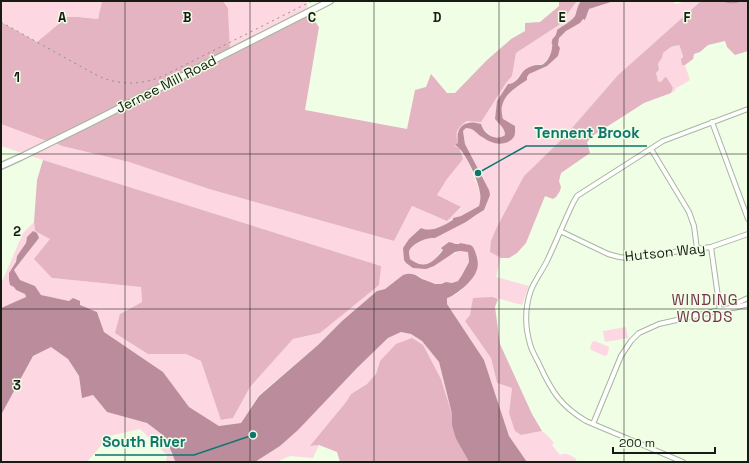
<svg xmlns="http://www.w3.org/2000/svg" width="749" height="463" viewBox="0 0 749 463" font-family="'Space Grotesk',sans-serif">
  <rect width="100%" height="100%" fill="#effee5"/>
  <path fill="#fdd7e2" d="M1,1H102L98,19L78,17H67L37,42L1,22Z
    M223,1H307L308,12L230,52L228,8Z
    M577,1H581C577,6 577,11 575,16C572,21 562,26 557,30C556,32 556,34 555,36C554,37 553,38 553,39C552,41 553,43 552,46C552,54 547,65 538,65C533,67 523,71 520,75C515,80 517,84 508,85L497,101L495,119C499,124 505,128 505,135C490,145 489,130 480,126C476,124 471,123 467,122L457,139L459,148L468,161L480,192L481,200L479,206L461,216L453,218V220C443,225 432,233 421,228L409,239L406,263L434,266C444,260 455,248 468,252L469,262L462,275L458,281L452,283L446,282L441,284H435L433,283L423,279L417,275H403L385,289L377,291L342,321L318,345L259,395L241,423L219,426L189,407L163,372L104,332L97,312L69,301L41,295L35,286L20,280L14,270L39,238L27,237L26,243L17,256L16,262L9,273L16,290L25,294L26,297L1,308V284L23,233L34,222L35,231L51,239L52,278L141,287L142,302L120,314L148,354H186L201,361L222,420L233,418L250,387L293,339L320,333L381,266L43,160L1,146V124L44,140L53,142L62,146L129,162L209,189L394,241L412,206L447,221L461,208L437,195L447,179L454,146L456,139V133L458,129L467,121H476L506,83L512,76L516,53L559,25Z
    M614,1H673L675,4L680,3L684,1H701L618,75L565,136L524,176L490,252L501,258L496,277L529,286L522,305L493,297L470,315L465,321L491,358L497,383L512,388L509,413L521,435L542,431L548,436L554,443L552,445L560,455C567,452 569,455 575,458L577,462H527L509,436L484,360L447,304L446,298C463,295 471,278 478,265C478,260 477,254 474,250C467,240 452,243 443,250C438,253 437,260 431,263C423,266 417,264 410,259C410,258 409,254 409,252C411,243 428,237 435,238L466,222L484,210L489,190L465,144L463,131L466,128C478,129 478,137 488,140C494,142 507,139 514,138C510,132 505,125 503,119C496,99 513,90 527,80V77L529,74L547,66L558,45L559,38L566,31L580,23L583,19L585,20L589,9Z
    M677,45H679C683,52 683,58 682,65H685L690,80C685,83 681,86 676,88L675,91L671,93L673,88L665,78L661,82L658,81L656,73L659,70L657,64C660,60 663,58 663,53L671,47H674Z
    M626,327L628,338L605,342L603,331Z
    M401,332L411,334L422,341L439,362L452,414L441,379L423,346L380,361L376,374L367,384L351,394L346,402L311,446L319,445L313,458L290,456L276,462H255L280,446L357,368L388,338Z
    M595,341L609,347V349L607,355L605,356L591,350L590,348L592,342Z
    M51,346L68,359L79,376L82,397L93,395L107,412L147,423L164,436L173,455L174,459L176,462H166L167,455L140,429L109,436L87,462H1V415L33,356Z"/>
  <path fill="#e4b4c3" d="M102,1H199L200,2L203,1H223L228,8L230,51L308,12L319,27L305,110L407,129L415,90L426,87L431,74L447,93H455L487,60L511,39L525,31V23L540,22L559,6V1H577L559,25L516,53L512,76L506,83L481,122L467,121C458,128 454,131 458,143L454,146L459,148L463,159L447,179L437,195L461,207L447,221L412,206L394,241L209,189L129,162L62,146L53,142L44,140L1,124V22L37,42L67,17H78L98,19Z
    M701,1H748V51L735,55L727,47L725,41L708,45L700,52L694,54L693,59L685,65H682L681,59L683,57C683,56 680,46 679,45L671,47L663,53C663,58 660,60 658,64L659,70L656,73L658,81L661,82L665,77L667,78L673,88L671,93L644,103L594,135L587,142L590,153L561,173L559,181L561,187L560,191L556,197L553,199L545,196L526,243L517,253L509,258H501L490,252L491,241L496,229L524,176L565,136L618,75Z
    M43,160L381,266L379,285L320,333L293,339L250,387L233,418L221,420L201,361L186,354H148L115,333L120,314L142,302L141,287L52,278L34,259L50,239L35,231L34,222L37,180Z
    M493,297L498,299L495,307L500,344L532,414L542,431L521,435L515,431L509,413L512,388L497,383L491,358L465,321L470,315L473,298Z
    M412,338L423,345L441,379L452,414V417L456,439L469,462H340L337,452L319,445L310,446L346,402L351,394L367,384L376,374L380,361L396,344Z"/>
  <path fill="#bb8d9c" d="M581,1H593L594,2L614,1L589,9L585,20L583,19L580,23L566,31L559,38L558,45L560,48L558,56L547,66L529,74L527,77V80C517,87 505,93 502,106C501,110 502,115 503,119L515,126C515,132 516,136 511,140C501,147 491,143 482,137C475,133 476,129 466,128L463,131L465,144L489,190L490,195L484,210L476,215L466,222L435,238C428,237 411,243 409,252C409,254 410,258 410,259C425,270 433,263 443,250L441,248L449,242L453,243L455,244H459L460,243C463,244 469,244 472,246C474,248 475,251 476,254C478,260 479,266 476,272C473,281 455,296 447,298V304L484,360L509,436L527,462H469L456,439L452,425V414L439,362L422,341L411,334L401,332L388,338L357,368L298,430L280,446L255,462H176L174,459L173,455L164,436L147,423L107,412L93,395L82,398L79,376L68,359L51,347L33,356L1,415V308L26,297L25,294L16,290L14,287L10,285L9,280V273L16,262L17,256L26,243L27,237L33,231L37,233L39,238L14,270L20,280L35,286L41,295L69,301L73,298L80,301V305L97,312L104,332L163,372L189,407L219,426L241,423L259,396L318,345L342,321L377,291L385,289L403,275C412,272 416,275 422,279C427,281 431,282 435,284H441L446,282L452,283L458,281L462,275L469,262L468,252L460,251L455,252L434,266L426,269L413,268L406,263L404,260L403,248L409,239L421,228C432,233 444,225 453,220V218L461,216L479,206C480,202 481,198 480,193C479,182 465,150 455,145L458,143C455,126 466,119 481,124C484,134 495,142 505,135C505,128 499,124 495,119L497,101L508,84C518,84 519,74 526,69C529,67 534,65 538,65C539,65 540,65 541,65C547,64 552,53 552,47C553,43 551,45 552,41C553,37 553,39 555,36C556,35 557,31 557,30C562,26 572,21 575,16C577,11 577,6 581,1Z"/>
  <g fill="none" stroke-linecap="round" stroke-linejoin="round">
    <path stroke="#bb8d9c" stroke-width="1" d="M723,1C729,3 734,4 740,1"/>
    <defs>
      <path id="street" d="M712,122L748,219
        M651,149L689,212L694,226L697,249
        M560,231L608,254L619,257L628,258L711,247L748,234
        M711,247L720,311
        M730,308L733,305L748,298
        M593,424L621,356L631,341L639,333L659,324L730,308H734L748,304
        M683,462L586,421C561,406 552,392 540,366C537,359 532,352 530,344C525,327 525,307 531,290C535,280 542,271 547,261C556,242 564,222 573,203L577,196L580,194L663,141L748,109"/>
      <path id="secondary" d="M1,166L21,157L88,124L330,1"/>
    </defs>
    <use href="#street" stroke="#a7b69e" stroke-width="6"/>
    <use href="#secondary" stroke="#a7b69e" stroke-width="8"/>
    <use href="#street" stroke="#fff" stroke-width="4"/>
    <use href="#secondary" stroke="#fff" stroke-width="5.5"/>
    <path stroke="#8a9583" stroke-width="1" stroke-dasharray="2 4" stroke-linecap="butt" d="M1,22L98,76C121,86 143,85 165,75L312,1"/>
  </g>
  <path fill="none" stroke="#171c13" stroke-width="1" stroke-opacity="0.55" d="M125,1V462M250,1V462M374,1V462M499,1V462M624,1V462M1,154H748M1,309H748"/>
  <g text-anchor="middle" dominant-baseline="central" stroke-width="3" stroke-linejoin="round" paint-order="stroke">
    <g font-size="14" fill="#171c13" stroke="#effee5">
      <text transform="translate(166 84) rotate(-27)">Jernee Mill Road</text>
      <text transform="translate(665 252) rotate(-6)">Hutson Way</text>
    </g>
    <g font-size="15" letter-spacing="1" fill="#77334d" stroke="#effee5">
      <text x="705" y="299">WINDING<tspan x="705" dy="17">WOODS</tspan></text>
    </g>
  </g>
  <g font-size="13" text-anchor="middle" font-weight="bold" fill="#171c13" stroke="#effee5" stroke-width="3" stroke-linejoin="round" paint-order="stroke">
    <text x="62" y="22">A</text>
    <text x="187" y="22">B</text>
    <text x="312" y="22">C</text>
    <text x="437" y="22">D</text>
    <text x="562" y="22">E</text>
    <text x="687" y="22">F</text>
    <text x="17" y="82">1</text>
    <text x="17" y="236">2</text>
    <text x="17" y="390">3</text>
  </g>
  <path fill="none" stroke="#0f766e" stroke-width="1.5" d="M478 173L526 146H647M253 435L194 455H95"/>
  <g fill="#0f766e" stroke="#effee5" stroke-width="1.5">
    <circle cx="478" cy="173" r="4"/>
    <circle cx="253" cy="435" r="4"/>
  </g>
  <g font-size="15" text-anchor="middle" font-weight="bold" fill="#0f766e" stroke="#effee5" stroke-width="3" stroke-linejoin="round" paint-order="stroke">
    <text x="587" y="138">Tennent Brook</text>
    <text x="144" y="447">South River</text>
  </g>
  <rect width="749" height="463" fill="none" stroke="#171c13" stroke-width="4"/>
  <path d="M613 447v6h102v-6" fill="none" stroke="#171c13" stroke-width="2"/>
  <text x="619" y="447" font-size="12" fill="#171c13" stroke="#effee5" stroke-width="3" paint-order="stroke">200 m</text>
</svg>
